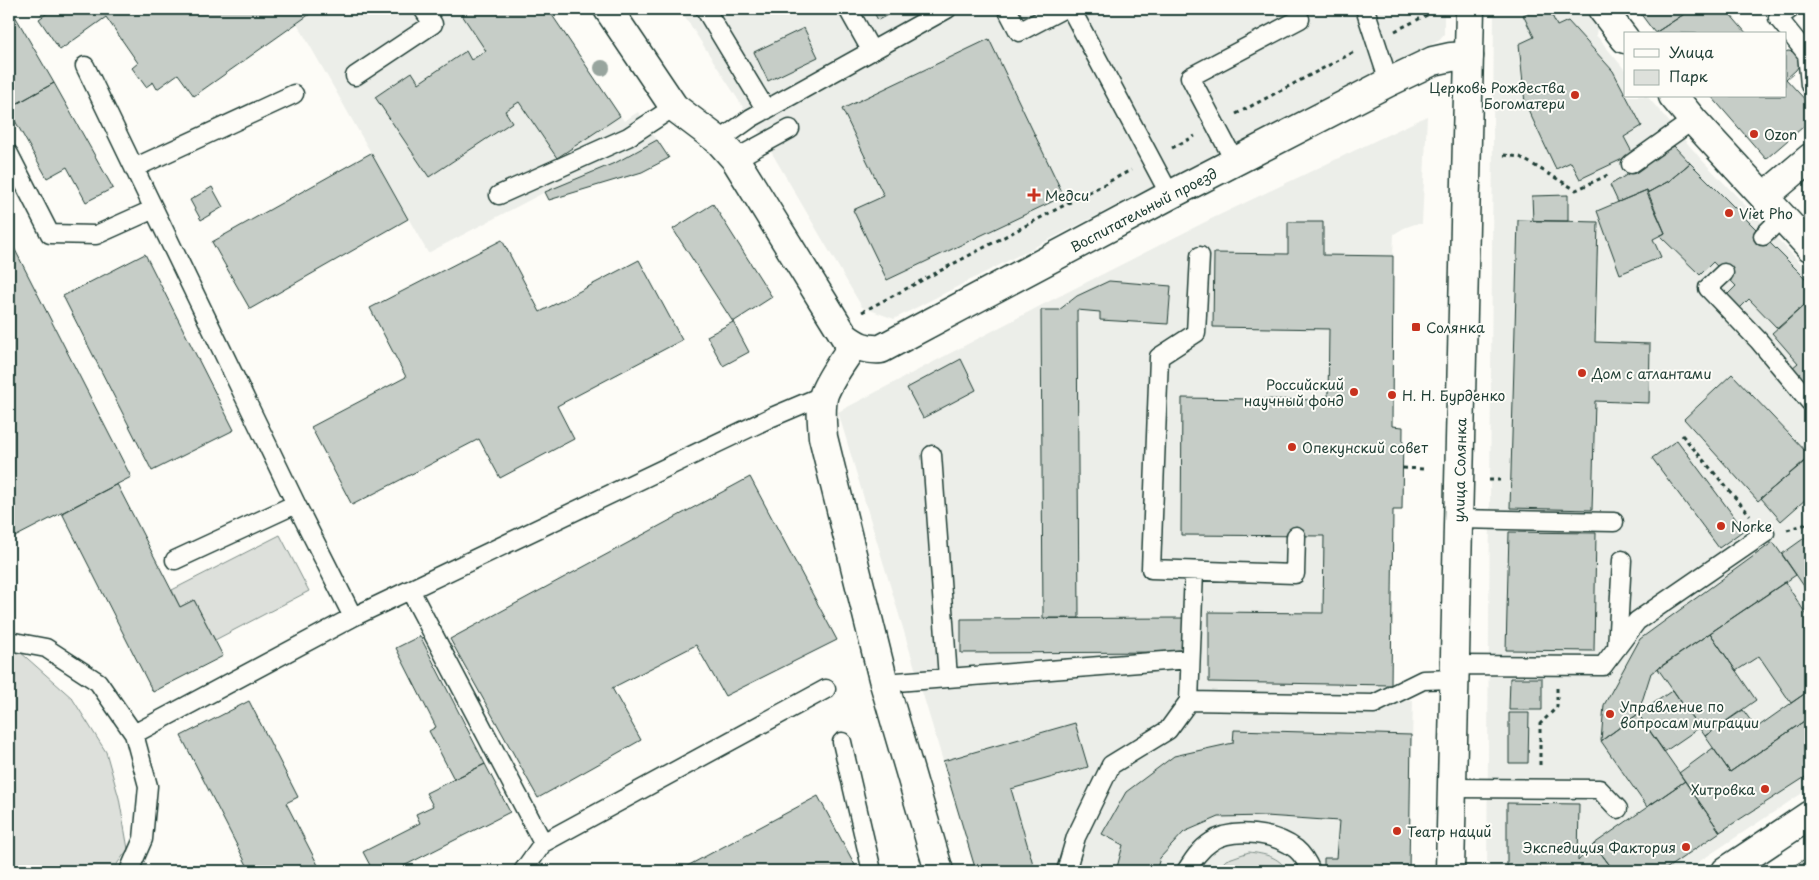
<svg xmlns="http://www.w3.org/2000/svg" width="1819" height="880" viewBox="0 0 1819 880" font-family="'Playpen Sans',sans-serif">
  <rect width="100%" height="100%" fill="#fdfcf7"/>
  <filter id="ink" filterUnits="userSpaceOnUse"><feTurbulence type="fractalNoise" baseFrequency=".02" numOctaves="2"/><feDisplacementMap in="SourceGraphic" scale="10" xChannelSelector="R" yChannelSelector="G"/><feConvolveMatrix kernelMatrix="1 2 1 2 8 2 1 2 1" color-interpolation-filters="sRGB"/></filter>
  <g filter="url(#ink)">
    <path fill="#eceee9" d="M53,9H548L624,121L638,112L669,158L642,172L549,200L545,192L428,253L297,23L178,74L157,89L153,82L146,87L132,68L138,63L106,18L60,50L39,19Z
      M680,9H1444V34L1438,41L894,319L862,307L766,143Z
      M1494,9H1583L1597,28L1596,35L1625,70V96H1647L1701,159L1810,273V788L1685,871H1487Z
      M1427,116L1422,224H1415L1404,228L1394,234L1393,256L1392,426L1403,427L1402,510H1393L1391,685L1387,684V688L1388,693L1402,700H1413L1409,871H976L838,412L1040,306L1211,219Z"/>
    <path fill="#dde0db" stroke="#7e8e88" d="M280,535L309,591L215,640L194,600L180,607L172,590Z
      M9,651H19L72,698L106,752L119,798L128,849L112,871H9Z
      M1249,852C1264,854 1279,856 1287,871H1215L1226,860Z"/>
    <path fill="#c6cdc7" stroke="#1f3d34" d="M9,9H11L54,83L9,108Z
      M53,9H317L194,96L178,74L157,89L153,82L146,87L132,68L138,63L106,17L60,50L39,19Z
      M458,9H548L620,116L557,158L519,102L505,111L512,122L429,177L375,97L412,72L419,83L466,51L471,60L486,51Z
      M872,9H899L878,20Z
      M1537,9H1549L1557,26L1568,21L1613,71L1642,126L1624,137L1633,154L1580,179L1571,162L1556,169L1525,103L1519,44L1534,37L1523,15Z
      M1637,9H1692L1655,33Z
      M1692,9H1733L1729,13L1747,34L1655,33Z
      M804,28L818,57L768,81L754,52Z
      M989,39L1064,196L887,280L853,210L884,196L842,109Z
      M1788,51L1795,52L1799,57L1800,64L1796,70L1786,79L1810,105V121L1766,159L1711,96H1785V52Z
      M54,83L113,188L86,202L67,167L47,178L9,110V108Z
      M657,140L669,158L642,172L549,200L545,192L617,162Z
      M1674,146L1690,163L1669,181L1647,193V190L1618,202L1610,185Z
      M371,153L408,219L250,309L212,242Z
      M1690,163L1810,283V300L1778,329L1749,299L1739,309L1726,296L1736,286L1713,262L1700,275L1660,236L1665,233L1647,193L1669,181Z
      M212,187L223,207L201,220L190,200Z
      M1647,190L1665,233L1653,239L1661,257L1620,274L1597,211Z
      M1568,195V221H1533L1532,196Z
      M713,204L772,297L733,322L673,229Z
      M1518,220L1598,222L1595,342L1650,344L1649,403L1595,401L1592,510L1510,508Z
      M1288,222H1323V255L1393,256L1392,426L1403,427L1402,510H1393L1391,685L1209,682V612L1323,613L1324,536L1181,535L1182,398L1328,400L1329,329L1213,327L1214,253L1288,254Z
      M9,238L131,477L9,540Z
      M502,240L540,312L639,260L682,340L557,406L574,439L500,478L479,439L352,505L311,427L406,377L370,308Z
      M145,254L234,430L152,471L63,296Z
      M1109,281L1171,286L1168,324L1100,320V312L1077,310L1079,618H1043L1041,310H1059L1077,296Z
      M1810,300V389L1792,368L1798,363L1772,333Z
      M733,322L749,352L723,366L707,336Z
      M961,359L976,390L923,418L907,388Z
      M1732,374L1810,456L1758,501L1684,419Z
      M1677,440L1744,530L1719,548L1652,458Z
      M1810,457V504L1806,499L1781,521L1761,498Z
      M750,477L837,640L725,696L696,645L612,688L641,740L538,798L450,639Z
      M117,484L180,607L194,600L223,656L153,692L62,513Z
      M1509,532L1596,533L1594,651L1506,650Z
      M1810,534V595L1782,554Z
      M1773,542L1796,575L1651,673L1638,714L1601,741L1604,705L1640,639Z
      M1785,582L1810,620V633L1805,637L1810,644V690L1791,703L1759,656L1736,671L1710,633Z
      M1183,618V652L961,653V619Z
      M1710,633L1756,700L1705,736L1658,669Z
      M420,636L485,764L454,779L429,731L436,727L396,648Z
      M1510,678H1542V710H1509Z
      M1673,690L1699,728L1664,752L1638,714Z
      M1810,690V717L1730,772L1705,736L1743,710L1756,728Z
      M249,701L298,797L286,803L321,871H250L181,736Z
      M1509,713H1529L1528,763H1509Z
      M1638,714L1685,781L1647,807L1601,741Z
      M1810,717V774L1720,832L1679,773L1713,748L1730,772Z
      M1075,723L1088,767L1011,789L1035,871H976L943,761Z
      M1234,730L1411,735L1409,871H1324V858H1336L1339,821L1266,816L1219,817L1184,832L1160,858L1156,871H1116L1123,845L1102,834L1126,792L1174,756L1233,743Z
      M485,764L510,812L394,871H373L363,852L420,823L416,814L433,806L426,793Z
      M1685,781L1720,832L1663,871H1614L1594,844Z
      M818,796L856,867L848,871H678Z
      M1507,803L1579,804L1578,861L1594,844L1614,871H1507Z
      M1810,856V871H1785Z"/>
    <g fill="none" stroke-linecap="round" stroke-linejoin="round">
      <defs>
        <path id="service" d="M705,9L766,110
          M848,9L871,50
          M1007,9L1019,32L1063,9
          M1071,9L1170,195
          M1365,9L1389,82
          M1790,9L1778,18L1807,54L1810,85
          M85,66L296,504L353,617
          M355,76L433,24L423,9
          M719,141L751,118L947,9
          M9,154L50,234L96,235L154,209
          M735,159L790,129
          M1235,162L1190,77L1300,19
          M1631,164L1693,120
          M134,168L294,94
          M499,195L628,137L674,107
          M1763,236L1783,216
          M1200,256L1196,333L1159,357L1151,569L1295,574L1296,536
          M1724,273L1708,288L1759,341L1810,402
          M932,455L948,678
          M1457,519L1614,522
          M175,560L296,504
          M410,590L543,843
          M9,641L46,648L98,682L134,734L148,786L143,839L129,871
          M1617,648L1622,560
          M1455,665L1603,666L1637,621L1765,533
          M884,683L1190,659
          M1189,701L1194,571
          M134,734L353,617L772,417L824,395
          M842,742L872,871
          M1452,788L1599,789L1618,809
          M523,871L543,843L826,689
          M1066,871L1076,837L1111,765L1168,730L1189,701L1374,704L1423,680L1454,679
          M1186,871C1193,860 1200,849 1211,842C1232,827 1276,833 1296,849C1302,854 1308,864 1311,871"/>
        <g id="minor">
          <path id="s1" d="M608,9L674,107L719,141L735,159L845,337C857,346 865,350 881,349L1170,195L1389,82L1433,61L1451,57L1469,56"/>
          <path d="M1765,196L1810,158"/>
          <path d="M854,344C844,360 831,376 824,394C820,407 822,423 823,437L884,683L939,871"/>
          <path d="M1726,871L1810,815"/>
        </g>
        <path id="tertiary" d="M1602,9L1625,39
          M1673,96L1693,120L1810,247"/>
        <g id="secondary">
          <path id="s2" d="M1450,871L1470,9"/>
        </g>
      </defs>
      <use href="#service" stroke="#1f3d34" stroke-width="21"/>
      <use href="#minor" stroke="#1f3d34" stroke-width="31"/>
      <use href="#tertiary" stroke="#1f3d34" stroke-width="31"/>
      <use href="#secondary" stroke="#1f3d34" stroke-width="31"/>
      <path stroke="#1f3d34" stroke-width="3" stroke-dasharray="4 4" stroke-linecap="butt" d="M1395,31L1435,11
        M1236,114L1354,52
        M1172,148L1195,136
        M1504,155L1520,157L1576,190L1610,174
        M862,312L1131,170
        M1682,435L1750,515
        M1403,468L1424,469
        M1489,480H1500
        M1787,530L1810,523
        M1540,765V724L1557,707V688"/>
      <use href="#service" stroke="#fdfcf7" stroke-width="18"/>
      <use href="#minor" stroke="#fdfcf7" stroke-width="28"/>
      <use href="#tertiary" stroke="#fdfcf7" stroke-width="28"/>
      <use href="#secondary" stroke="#fdfcf7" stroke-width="28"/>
    </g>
    <circle fill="#98a59e" cx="602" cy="68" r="8"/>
  </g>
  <g fill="#c8321e" stroke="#fdfcf7" stroke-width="2">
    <circle cx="1575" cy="95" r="5"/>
    <circle cx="1754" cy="134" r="5"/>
    <path d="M1031.5 187.5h5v5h5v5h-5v5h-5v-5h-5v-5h5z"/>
    <circle cx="1729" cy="213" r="5"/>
    <rect x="1411" y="322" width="10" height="10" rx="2.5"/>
    <circle cx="1582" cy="373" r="5"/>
    <circle cx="1354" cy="392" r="5"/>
    <circle cx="1392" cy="395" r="5"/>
    <circle cx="1292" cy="447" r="5"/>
    <circle cx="1721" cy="526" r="5"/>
    <circle cx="1610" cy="714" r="5"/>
    <circle cx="1765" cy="789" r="5"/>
    <circle cx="1397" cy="831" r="5"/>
    <circle cx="1686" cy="847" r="5"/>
  </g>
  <g text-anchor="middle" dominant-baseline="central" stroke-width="4" stroke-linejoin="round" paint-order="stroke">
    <g font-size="14" fill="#1f3d34" stroke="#fdfcf7" text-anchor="start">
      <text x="1565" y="87" text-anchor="end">Церковь Рождества<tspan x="1565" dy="16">Богоматери</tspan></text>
      <text x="1764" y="134">Ozon</text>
      <text x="1045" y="195">Медси</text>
      <text x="1739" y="213">Viet Pho</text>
      <text x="1426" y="327">Солянка</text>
      <text x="1592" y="373">Дом с атлантами</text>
      <text x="1344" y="384" text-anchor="end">Российский<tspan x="1344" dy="16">научный фонд</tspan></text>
      <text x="1402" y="395">Н. Н. Бурденко</text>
      <text x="1302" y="447">Опекунский совет</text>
      <text x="1731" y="526">Norke</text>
      <text x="1620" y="706">Управление по<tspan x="1620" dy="16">вопросам миграции</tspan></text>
      <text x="1755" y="789" text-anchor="end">Хитровка</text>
      <text x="1407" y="831">Театр наций</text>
      <text x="1676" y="847" text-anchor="end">Экспедиция Фактория</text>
    </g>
    <g font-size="14" fill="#1f3d34" stroke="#fdfcf7">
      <text stroke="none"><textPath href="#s1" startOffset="744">Воспитательный проезд</textPath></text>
      <text stroke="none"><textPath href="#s2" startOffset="401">улица Солянка</textPath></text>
    </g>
  </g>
  <rect width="1819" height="880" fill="none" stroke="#fdfcf7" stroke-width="30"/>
  <rect x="15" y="15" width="1789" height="850" fill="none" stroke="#1f3d34" stroke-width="2" filter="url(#ink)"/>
  <rect x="1624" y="32" width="162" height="65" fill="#fdfcf7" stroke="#a4b0a9"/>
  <rect x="1634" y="49" width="25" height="8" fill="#fdfcf7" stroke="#a4b0a9"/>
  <text x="1669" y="58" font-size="15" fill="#1f3d34">Улица</text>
  <rect x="1634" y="70" width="25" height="15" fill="#dde0db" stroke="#a4b0a9"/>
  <text x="1669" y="82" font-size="15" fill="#1f3d34">Парк</text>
</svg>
